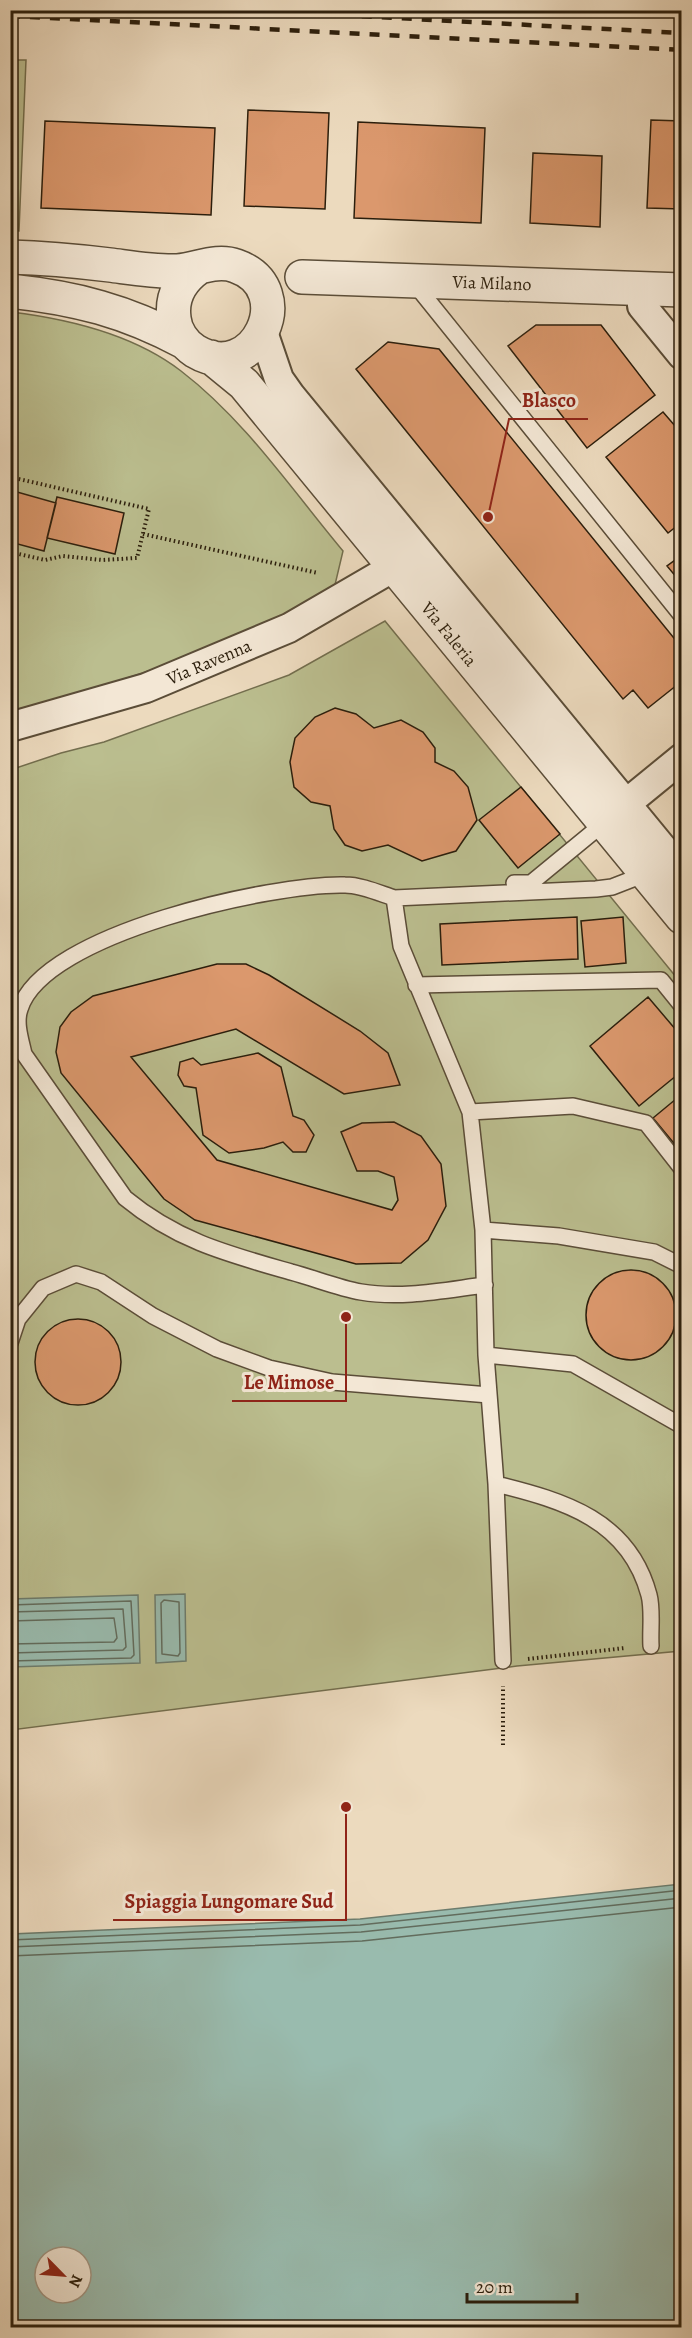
<svg xmlns="http://www.w3.org/2000/svg" width="692" height="2338" viewBox="0 0 692 2338" font-family="Alegreya,serif">
  <rect width="100%" height="100%" fill="#ecdabe"/>
  <filter id="stains"><feTurbulence type="fractalNoise" baseFrequency=".00333" numOctaves="4"/><feColorMatrix values="0 0 0 0 .2 0 0 0 0 .09 0 0 0 0 .02 0 0 0 .5 -.17"/></filter>
  <radialGradient id="worn" r=".72"><stop offset=".6" stop-color="#630" stop-opacity="0"/><stop offset="1" stop-color="#630" stop-opacity=".3"/></radialGradient>
  <path fill="#bbbe8f" stroke="#736e4e" stroke-width="1.5" d="M10,60H26L19,231L11,230Z
    M11,312C69,319 133,334 181,371C245,420 292,490 343,551L334,589C232,647 123,683 11,711Z
    M385,621L681,983V1651L517,1666L11,1730L10,770L61,753L104,742L289,675Z"/>
  <path fill="#99bbae" stroke="#6d7c6d" stroke-width="1.5" fill-rule="evenodd" d="M185,1594L186,1661L156,1663L155,1595Z
    M138,1595L140,1663L11,1667V1599Z
    M681,1884V2327H11V1934L360,1919ZM45,2257H81V2293H45Z"/>
  <g fill="none" stroke-linecap="round" stroke-linejoin="round">
    <path stroke="#626c5d" stroke-width="1.5" d="M164,1600L179,1602L180,1653L178,1656L162,1654L161,1603Z
      M10,1605L131,1601L134,1655L131,1658L10,1661
      M10,1612L123,1609L126,1647L123,1650L10,1653
      M10,1621L114,1618L117,1638L114,1642L10,1644
      M10,1940L360,1925L682,1890
      M10,1947L361,1932L682,1898
      M10,1956L362,1941L682,1907"/>
  </g>
  <path fill="#db986d" stroke="#2b1e0c" stroke-width="1.5" d="M248,110L329,113L325,209L244,206Z
    M651,120L682,121V209L647,208Z
    M45,121L215,128L211,215L41,208Z
    M358,122L485,128L481,223L354,218Z
    M533,153L602,156L600,227L530,223Z
    M536,325H601L655,395L587,448L508,346Z
    M388,342L439,349L682,648V681L648,708L633,690L623,699L356,369Z
    M663,412L682,434V522L668,533L606,457Z
    M10,490L56,503L44,551L10,542Z
    M57,497L124,513L115,554L47,538Z
    M682,555V584L667,566Z
    M335,708L356,714L374,728L401,720L423,732L435,748V762L454,771L468,787L477,820L456,851L422,861L388,845L362,851L345,845L334,829L330,806L311,802L294,787L290,762L295,738L315,717Z
    M521,787L560,834L518,868L479,820Z
    M577,917L578,959L442,965L440,924Z
    M623,917L626,963L585,967L581,921Z
    M217,964H246L269,975L360,1031L388,1053L400,1085L344,1094L236,1029L131,1057L217,1160L392,1210L398,1200L394,1177L378,1171H357L341,1132L362,1123L394,1122L421,1136L441,1164L446,1206L428,1240L401,1263L356,1264L195,1220L164,1199L61,1073L56,1052L60,1027L71,1012L93,996Z
    M648,997L682,1037V1071L639,1106L590,1046Z
    M258,1053L281,1067L293,1116L304,1120L314,1135L306,1152H293L283,1142L264,1148L229,1153L203,1135L196,1088L184,1086L178,1075L180,1062L193,1058L201,1065Z
    M682,1094V1153L653,1118Z
    M586 1315a45 45 0 1 1 90 0a45 45 0 1 1-90 0Z
    M35 1362a43 43 0 1 1 86 0a43 43 0 1 1-86 0Z"/>
  <g fill="none" stroke-linecap="round" stroke-linejoin="round">
    <defs>
      <path id="service" d="M414,283L682,616
        M514,883H531L604,823
        M394,898L596,889L612,887L648,873
        M416,985L661,980L682,1006
        M470,1112L573,1106L646,1123L682,1169
        M483,1230L559,1236L654,1252L682,1266
        M485,1285C445,1290 402,1299 361,1292C338,1288 314,1278 291,1272C228,1254 177,1241 125,1198L24,1054C21,1040 15,1023 20,1009C43,933 275,883 345,885C361,885 379,893 394,898L401,946L470,1112L483,1230L486,1355L496,1484L503,1661
        M10,1343L18,1319L43,1288L76,1274L101,1282L153,1316L217,1349L269,1368L332,1382L489,1395
        M486,1355L573,1364L682,1426
        M496,1484C565,1501 629,1520 649,1595C653,1610 650,1630 651,1646"/>
      <path id="minor" d="M642,288V306L682,355
        M263,332L279,379L291,396L682,872
        M10,727L146,688L289,628L394,567L406,549
        M611,816L682,758"/>
      <path id="tertiary" d="M10,257C44,258 77,261 110,265C133,268 156,272 178,271C198,269 217,259 236,266C301,289 255,387 195,351C184,344 175,331 174,318C171,296 181,280 198,268
        M302,277L682,290
        M10,291C76,298 126,311 184,342
        M211,357L244,384L682,917"/>
    </defs>
    <use href="#service" stroke="#5b4d38" stroke-width="18"/>
    <use href="#minor" stroke="#5b4d38" stroke-width="32"/>
    <use href="#tertiary" stroke="#5b4d38" stroke-width="36"/>
    <path stroke="#2b1e0c" stroke-width="4" stroke-dasharray="1.5 3" stroke-linecap="butt" d="M10,477L149,509L137,558L102,560L63,556L45,560L10,552
      M143,534L318,573
      M528,1659L625,1648
      M503,1745V1686"/>
    <use href="#service" stroke="#f3e7d5" stroke-width="15"/>
    <use href="#minor" stroke="#f3e7d5" stroke-width="28"/>
    <use href="#tertiary" stroke="#f3e7d5" stroke-width="33"/>
    <path stroke="#2b1e0c" stroke-width="4.5" stroke-dasharray="10 10" stroke-linecap="butt" d="M242,10L682,33
      M10,16L682,50"/>
  </g>
  <g text-anchor="middle" dominant-baseline="central" stroke-width="6" stroke-linejoin="round" paint-order="stroke">
    <g font-size="18" fill="#2b1e0c" stroke="#f3e7d5">
      <text transform="translate(492 283) rotate(2)">Via Milano</text>
      <text transform="translate(449 634) rotate(51)">Via Faleria</text>
      <text transform="translate(209 662) rotate(-23)">Via Ravenna</text>
    </g>
  </g>
  <path fill="none" stroke="#8f2418" stroke-width="2" d="M488 517L509 419H588M346 1317L346 1401H232M346 1807L346 1920H113"/>
  <g fill="#8f2418" stroke="#f3e7d5" stroke-width="2">
    <circle cx="488" cy="517" r="6"/>
    <circle cx="346" cy="1317" r="6"/>
    <circle cx="346" cy="1807" r="6"/>
  </g>
  <g font-size="20" text-anchor="middle" font-weight="bold" fill="#8f2418" stroke="#f3e7d5" stroke-width="6" stroke-linejoin="round" paint-order="stroke">
    <text x="549" y="407">Blasco</text>
    <text x="289" y="1389">Le Mimose</text>
    <text x="229" y="1908">Spiaggia Lungomare Sud</text>
  </g>
  <rect width="692" height="2338" fill="none" stroke="#ecdabe" stroke-width="36"/>
  <rect x="12" y="12" width="668" height="2314" fill="none" stroke="#2b1e0c" stroke-width="3"/>
  <rect x="18" y="18" width="656" height="2302" fill="none" stroke="#2b1e0c" stroke-width="1.5"/>
  <g transform="translate(63 2275) rotate(115)"><circle r="28" fill="#f3e7d5" stroke="#a39785" stroke-width="1.5"/>
  <path d="M0-4.5L10 22L0 15L-10 22Z" fill="#8f2418"/>
  <text y="-9" font-size="16" font-weight="bold" text-anchor="middle" fill="#2b1e0c">N</text>
  </g>
  <path d="M467 2293v9h110v-9" fill="none" stroke="#2b1e0c" stroke-width="3"/>
  <text x="476" y="2293" font-size="18" fill="#2b1e0c" stroke="#f3e7d5" stroke-width="4.5" paint-order="stroke">20 m</text>
  <rect width="100%" height="100%" filter="url(#stains)"/>
  <rect width="100%" height="100%" fill="url(#worn)"/>
</svg>
